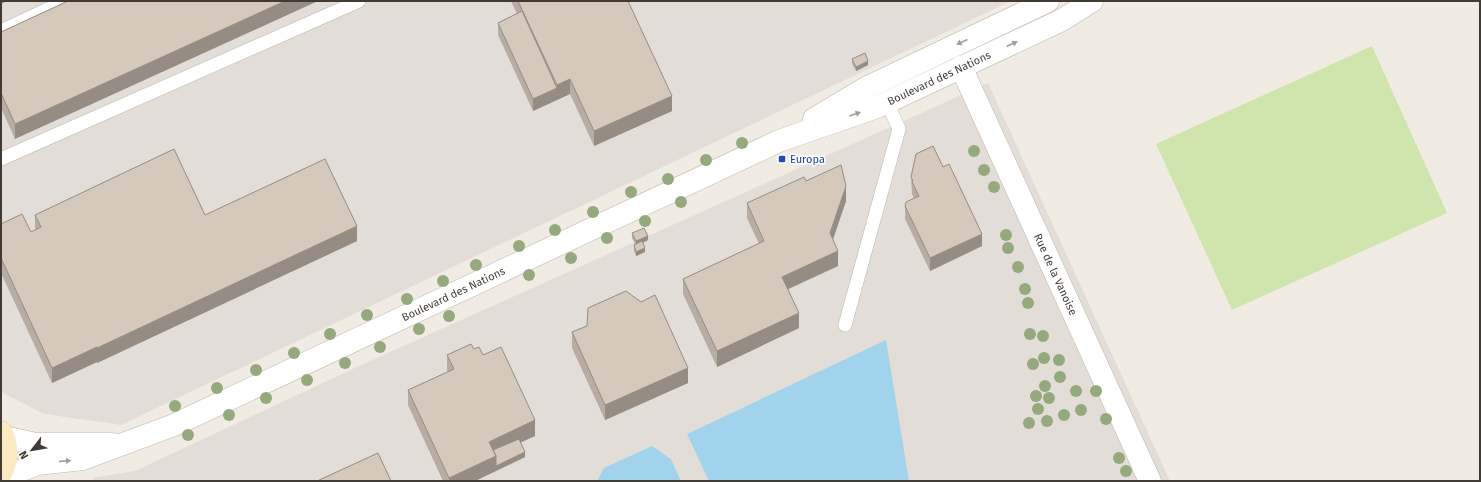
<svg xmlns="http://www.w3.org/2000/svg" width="1481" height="482" viewBox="0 0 1481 482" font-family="'Fira Sans',sans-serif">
  <rect width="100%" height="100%" fill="#f1ece3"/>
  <path fill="#e3ddd8" d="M1,1H1011L121,425L44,414L1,392Z
    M988,83L1170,481H94L92,478L135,471L348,371Z"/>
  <path fill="#d0e4ad" d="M1372,46L1447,213L1232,310L1156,144Z"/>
  <path fill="#a1d4ec" d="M886,340L909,481H709L687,434Z
    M652,446L671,459L681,481H597L604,468Z"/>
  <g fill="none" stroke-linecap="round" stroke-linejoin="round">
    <defs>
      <path id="service" d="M1,31L65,1
        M1,159L359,1
        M845,325L899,129L887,102"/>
      <g id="minor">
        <path id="s1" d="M961,67L1150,481"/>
        <path d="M814,119L866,88L1048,1"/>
        <path d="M4,437L36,444H112"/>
        <path id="s2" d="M1,479L37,464L83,459L174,425L779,141L877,107L1062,20L1092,1"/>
      </g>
      <path id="secondary" d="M1,432C8,444 8,460 1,473"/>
    </defs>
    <use href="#service" stroke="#bfb5a9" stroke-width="14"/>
    <use href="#minor" stroke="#bfb5a9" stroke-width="23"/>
    <use href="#secondary" stroke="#d2bd97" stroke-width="23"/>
    <use href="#service" stroke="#fff" stroke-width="13"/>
    <use href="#minor" stroke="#fff" stroke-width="22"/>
    <use href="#secondary" stroke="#fce9c2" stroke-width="22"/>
  </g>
  <g fill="#96a87d">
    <circle cx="742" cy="143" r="6"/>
    <circle cx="974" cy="151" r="6"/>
    <circle cx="706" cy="160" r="6"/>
    <circle cx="984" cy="170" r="6"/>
    <circle cx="668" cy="179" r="6"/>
    <circle cx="994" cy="187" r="6"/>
    <circle cx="631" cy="192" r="6"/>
    <circle cx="681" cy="202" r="6"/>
    <circle cx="593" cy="212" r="6"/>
    <circle cx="645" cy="221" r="6"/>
    <circle cx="555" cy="230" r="6"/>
    <circle cx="1006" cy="235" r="6"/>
    <circle cx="607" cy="238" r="6"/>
    <circle cx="519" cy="246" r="6"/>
    <circle cx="1008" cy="248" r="6"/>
    <circle cx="571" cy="258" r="6"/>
    <circle cx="476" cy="265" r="6"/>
    <circle cx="1018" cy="267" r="6"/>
    <circle cx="529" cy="275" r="6"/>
    <circle cx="443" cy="281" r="6"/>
    <circle cx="1025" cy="289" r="6"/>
    <circle cx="407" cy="299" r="6"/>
    <circle cx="1028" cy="303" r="6"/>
    <circle cx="367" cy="315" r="6"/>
    <circle cx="449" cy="316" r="6"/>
    <circle cx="419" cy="329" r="6"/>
    <circle cx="330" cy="334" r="6"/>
    <circle cx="1030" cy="334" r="6"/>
    <circle cx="1043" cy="336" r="6"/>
    <circle cx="380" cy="347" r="6"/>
    <circle cx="294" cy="353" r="6"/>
    <circle cx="1044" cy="358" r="6"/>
    <circle cx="1059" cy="360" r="6"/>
    <circle cx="345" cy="363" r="6"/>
    <circle cx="1033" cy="364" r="6"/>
    <circle cx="256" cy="370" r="6"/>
    <circle cx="1060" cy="377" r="6"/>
    <circle cx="307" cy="380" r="6"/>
    <circle cx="1045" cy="386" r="6"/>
    <circle cx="217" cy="388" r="6"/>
    <circle cx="1076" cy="391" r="6"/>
    <circle cx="1096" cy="391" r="6"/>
    <circle cx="1036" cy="396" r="6"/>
    <circle cx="266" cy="398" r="6"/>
    <circle cx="1049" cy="398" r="6"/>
    <circle cx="175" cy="406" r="6"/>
    <circle cx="1038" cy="409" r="6"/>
    <circle cx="1081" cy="410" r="6"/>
    <circle cx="229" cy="415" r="6"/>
    <circle cx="1064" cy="415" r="6"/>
    <circle cx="1106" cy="419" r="6"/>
    <circle cx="1047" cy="421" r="6"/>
    <circle cx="1029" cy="423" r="6"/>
    <circle cx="188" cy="435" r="6"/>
    <circle cx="1119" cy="458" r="6"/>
    <circle cx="1126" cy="471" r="6"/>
  </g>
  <path fill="#b7ada2" d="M68,1L15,139L1,108V32Z
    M511,1H628L672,111L594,146L570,94L533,111L498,35V23L517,14Z
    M852,59L868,65L856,71L852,64Z
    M911,177L982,246L930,271L905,219V206L914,199L912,194Z
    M846,201L833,239L838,266L787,289L799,328L717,367L683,294V279L759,244L747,218V203Z
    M35,215H205L357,241L97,363V362L52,383L1,273V224L31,232L35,230Z
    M632,233L648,240L643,243L645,252L636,256L634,250V245L635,244L632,238Z
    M641,302L688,383L605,420L572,348V332Z
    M474,349L483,355L535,436L520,442L525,457L475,481H443L408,405V390L448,372L447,370V355Z"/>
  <path fill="#958d84" d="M1,1H7L1,4Z
    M285,1H318L15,139V124Z
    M868,61V65L856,71V67Z
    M570,79V94L533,111V99L557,88V85Z
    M672,96V111L594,146V131Z
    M846,186V201L830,248V233Z
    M357,226V241L97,363V348Z
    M982,234V246L930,271V258Z
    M648,236V240L636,246V241Z
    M645,248V252L636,256V252Z
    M838,251V266L782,292V277Z
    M799,313V328L717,367V351Z
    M97,347V362L52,383V368Z
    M688,368V383L605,420V405Z
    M535,420V436L491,456L489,442Z
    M525,452V457L475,481H449V478L496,456Z"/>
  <path fill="#d5c9bc" stroke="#958d84" d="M68,1H285L15,124L1,93V32Z
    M518,1H628L672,96L594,131L570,79L557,85Z
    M522,11L557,88L533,99L498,23Z
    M865,53L868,61L856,67L852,59Z
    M933,146L943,167L949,164L982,234L930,258L905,206L906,202L919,196L912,182L913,181L911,177L916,154Z
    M174,149L205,215L325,159L357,226L97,348V347L52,368L1,258V224L22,214L31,232L41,227L35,215Z
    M841,165L846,186L830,233L838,251L782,277L799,313L717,351L683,279L764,241L747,203L804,177L806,181Z
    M644,228L648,236L636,241L632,233Z
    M642,241L645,248L636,252L634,245Z
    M626,291L641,302L655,295L688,368L605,405L572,332L587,326L588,308Z
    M471,344L474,349L479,347L483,355L501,347L535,420L489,442L496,456L449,478L408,390L454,369L447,355Z
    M519,439L525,452L496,466V456L493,450Z
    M378,453L391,481H317Z"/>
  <defs><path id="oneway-solid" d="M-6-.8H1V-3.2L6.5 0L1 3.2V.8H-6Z"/></defs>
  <g fill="#a09d9a">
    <use href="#oneway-solid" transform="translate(962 42) rotate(155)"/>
    <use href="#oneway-solid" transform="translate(1012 44) rotate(-25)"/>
    <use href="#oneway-solid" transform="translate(855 114) rotate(-19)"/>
    <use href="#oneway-solid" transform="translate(65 461) rotate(-5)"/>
  </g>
  <rect fill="#1a4fb4" stroke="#fff" stroke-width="1.5" x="778" y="155" width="8" height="8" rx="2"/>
  <g text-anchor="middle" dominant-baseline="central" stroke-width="3" stroke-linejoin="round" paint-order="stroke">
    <g font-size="11" fill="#423b34" stroke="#fff">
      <text stroke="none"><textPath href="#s2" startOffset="1023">Boulevard des Nations</textPath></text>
      <text stroke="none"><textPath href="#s1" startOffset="228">Rue de la Vanoise</textPath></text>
      <text stroke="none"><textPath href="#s2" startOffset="491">Boulevard des Nations</textPath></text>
    </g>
    <g font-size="11" fill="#164399" stroke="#fff" text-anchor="start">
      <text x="790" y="159">Europa</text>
    </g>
  </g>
  <rect width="1481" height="482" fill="none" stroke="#423b34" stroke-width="4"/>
  <g transform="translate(32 450) rotate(239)" stroke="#ffffff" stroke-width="3" paint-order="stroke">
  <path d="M0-3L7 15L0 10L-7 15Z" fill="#423b34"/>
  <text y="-6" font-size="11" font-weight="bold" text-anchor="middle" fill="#423b34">N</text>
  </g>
</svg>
